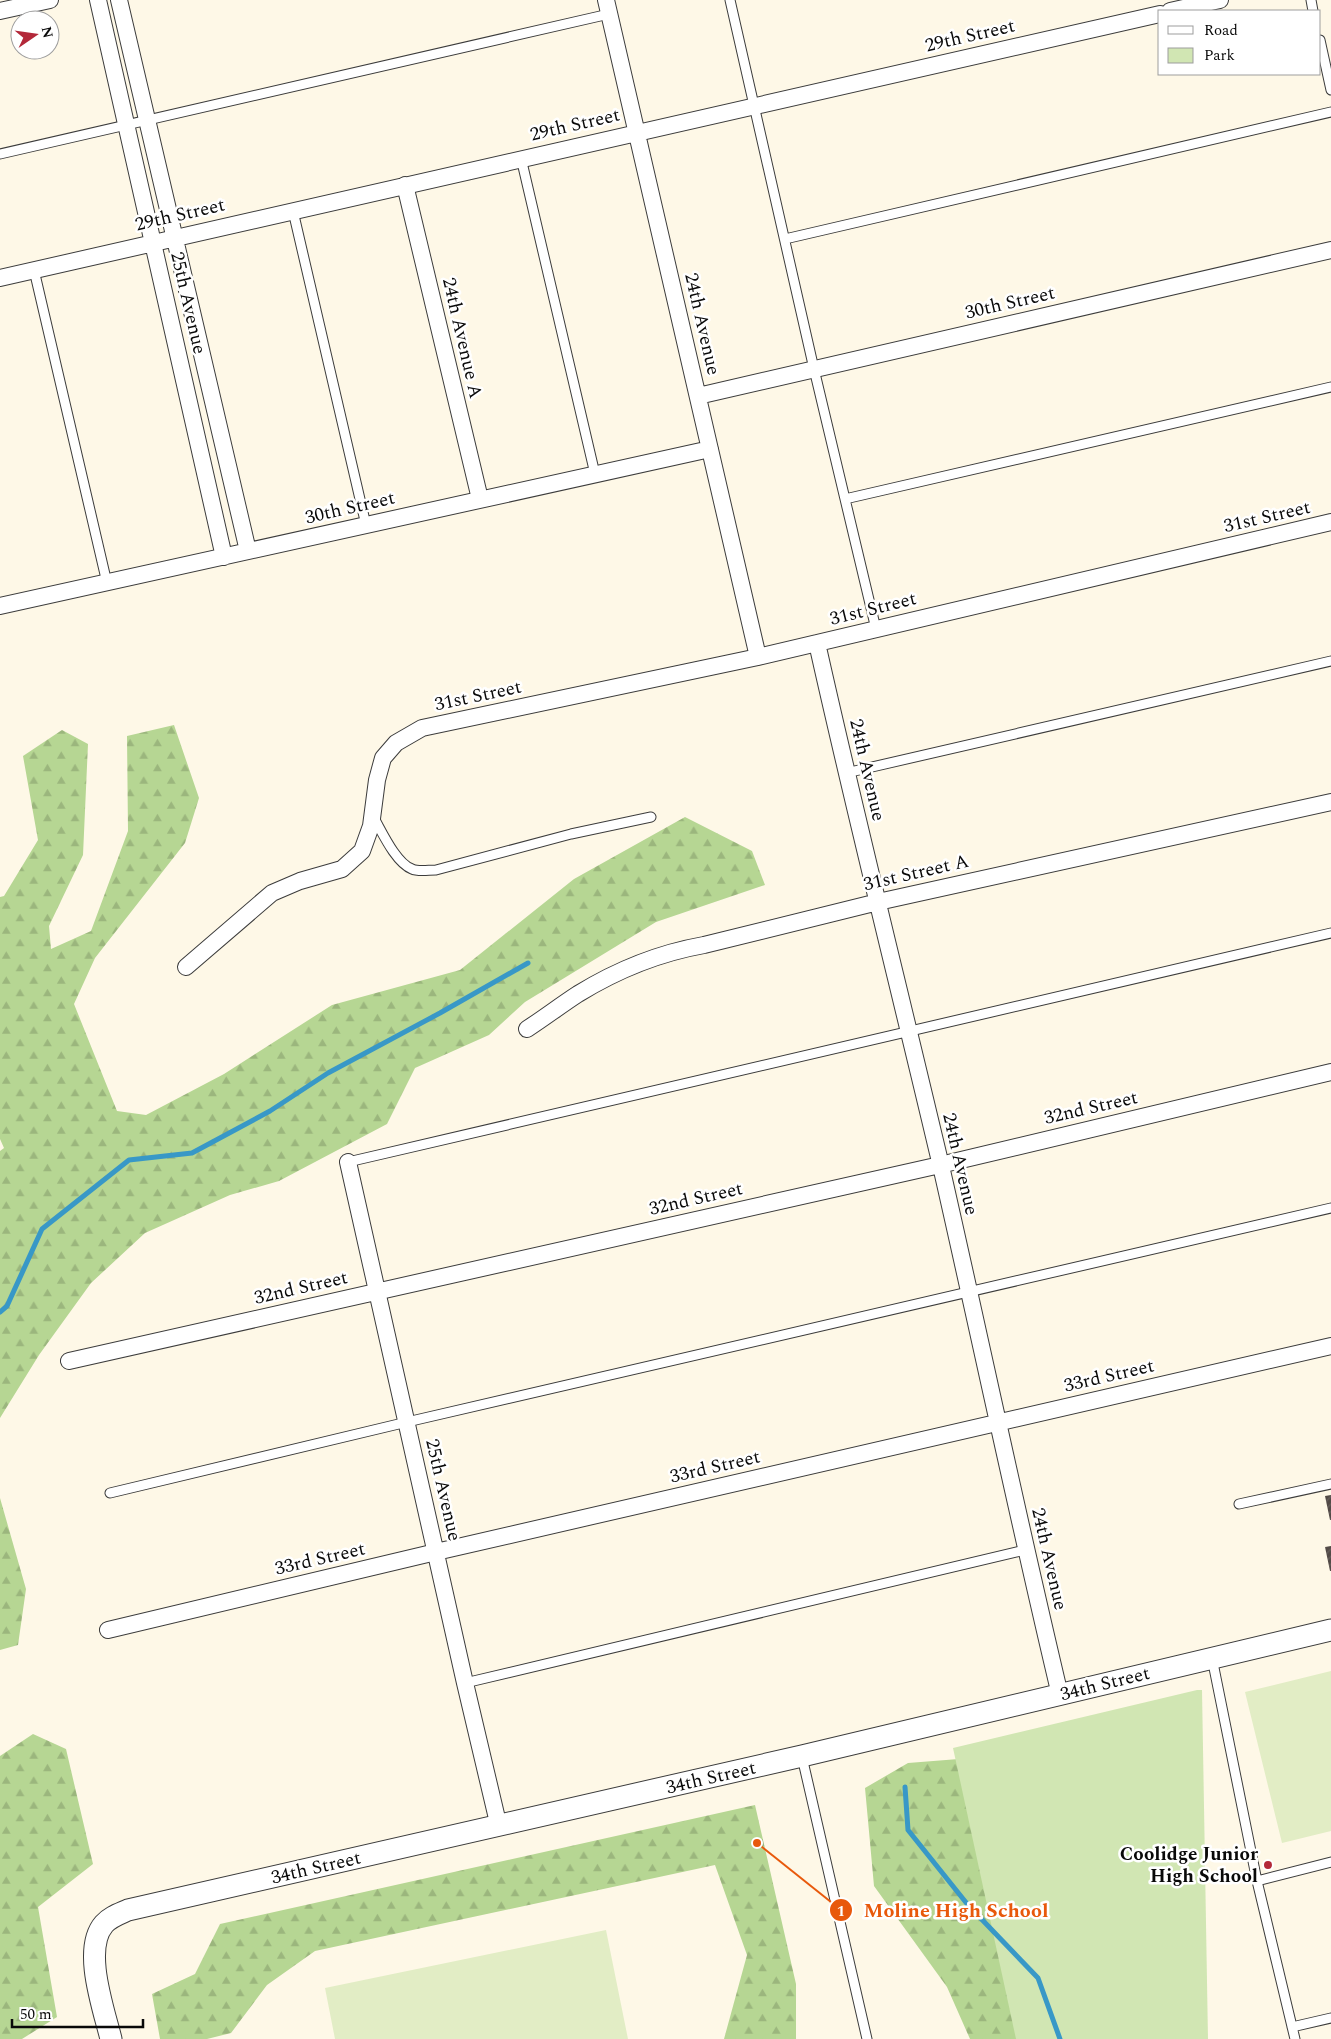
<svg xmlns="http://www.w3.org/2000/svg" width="1331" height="2039" viewBox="0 0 1331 2039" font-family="Spectral,serif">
  <defs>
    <pattern id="forest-firs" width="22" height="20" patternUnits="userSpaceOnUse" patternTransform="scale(1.25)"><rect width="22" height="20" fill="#b6d693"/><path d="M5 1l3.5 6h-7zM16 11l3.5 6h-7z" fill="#9bb67d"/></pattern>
    <pattern id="building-hatch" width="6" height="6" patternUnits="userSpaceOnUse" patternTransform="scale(1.25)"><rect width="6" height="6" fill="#524a46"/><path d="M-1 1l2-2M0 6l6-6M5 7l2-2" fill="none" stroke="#665f5c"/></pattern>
  </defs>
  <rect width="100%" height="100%" fill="#fef8e7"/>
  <path fill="url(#forest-firs)" d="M174,725L199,798L185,843L95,958L74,1004L117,1111L146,1115L224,1074L332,1005L460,970L574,879L685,817L752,851L765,885L656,922L525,1002L489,1035L415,1068L387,1124L279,1181L230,1195L145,1233L91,1283L39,1355L0,1418V1151L4,1148L0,1139V897L4,896L38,840L23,756L62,730L88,744L83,855L49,926L51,949L91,931L128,831L127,736Z
    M0,1498L26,1589L18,1645L0,1650Z
    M33,1734L66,1749L93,1864L38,1907L57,2017L22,2039H0V1756Z
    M984,1757L1077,2039H970L947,1987L874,1886L865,1788L908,1763Z
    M755,1805L796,1984V2039H724L747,1955L715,1865L315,1951L267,1985L231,2033L207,2039H160L152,1994L195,1974L220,1924Z"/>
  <path fill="#d1e6b3" d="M1197,1690H1202L1208,2039H1016L953,1748Z"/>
  <path fill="#e2edc5" d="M1331,1671V1831L1282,1843L1245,1692Z
    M606,1930L628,2039H335L325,1988Z"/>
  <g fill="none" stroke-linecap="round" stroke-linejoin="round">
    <path stroke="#3898c7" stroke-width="5" d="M0,1312L7,1306L42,1229L129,1160L192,1153L270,1111L328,1073L440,1013L528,963
      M905,1787L908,1830L968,1905L1038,1978L1060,2039"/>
  </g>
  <path fill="url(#building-hatch)" d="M1331,1495V1520H1330L1325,1496Z
    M1331,1546V1571H1330L1325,1547Z"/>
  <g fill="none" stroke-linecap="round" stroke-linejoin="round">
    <defs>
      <path id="service" d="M730,0L814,369L876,629
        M1311,0L1313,11
        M1320,40L1331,90
        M0,154L609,14
        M521,158L595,474
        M293,211L366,525
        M785,239L1331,112
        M34,270L107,583
        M845,499L1331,387
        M846,773L1331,661
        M374,818C382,832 396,863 412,869C418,872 428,870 436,870L571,834L651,817
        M348,1162L1331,933
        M110,1493L407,1422L1331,1208
        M1239,1504L1331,1484
        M1212,1658L1257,1881L1295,2039
        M465,1683L1025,1550
        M802,1757L867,2039
        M1257,1881L1331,1862
        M1292,2027L1331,2018"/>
      <path id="minor" d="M98,0L224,557
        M119,0L248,551
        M606,0L758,657
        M0,11L50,0
        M1170,11L1220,0
        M405,185L480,499
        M0,278L1160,14
        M698,396L1331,250
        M0,606L710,449
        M817,643C856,818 900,992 941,1166C981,1342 1018,1519 1060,1695
        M186,967L272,893L300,881L342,869L362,851L371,826L377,780L383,758L396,743L422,728L758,657L1331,522
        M527,1029C544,1018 561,1005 578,994C617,970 659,953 704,945L878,902L1331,802
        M348,1162L465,1683L499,1827
        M69,1361L940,1165L1331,1072
        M108,1630L436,1552L1331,1346"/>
      <path id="tertiary" d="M111,2039C104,2010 82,1949 104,1924C110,1917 119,1914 128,1910L802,1756L1331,1630"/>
    </defs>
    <use href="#service" stroke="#3c3c3c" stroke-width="11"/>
    <use href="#minor" stroke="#3c3c3c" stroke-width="18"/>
    <use href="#tertiary" stroke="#3c3c3c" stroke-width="23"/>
    <use href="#service" stroke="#fff" stroke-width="9"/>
    <use href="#minor" stroke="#fff" stroke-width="16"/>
    <use href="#tertiary" stroke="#fff" stroke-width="21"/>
  </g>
  <circle fill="#b32839" stroke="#fff" stroke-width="2" cx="1268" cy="1865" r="5"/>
  <g text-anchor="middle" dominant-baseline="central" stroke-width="5" stroke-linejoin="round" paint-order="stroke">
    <g font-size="19" fill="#090909" stroke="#fff">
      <text transform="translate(970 36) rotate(-13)">29th Street</text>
      <text transform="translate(575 125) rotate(-13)">29th Street</text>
      <text transform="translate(180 215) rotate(-13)">29th Street</text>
      <text transform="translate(188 303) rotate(77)">25th Avenue</text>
      <text transform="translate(1010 303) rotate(-13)">30th Street</text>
      <text transform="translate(702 324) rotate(77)">24th Avenue</text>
      <text transform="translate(462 338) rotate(77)">24th Avenue A</text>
      <text transform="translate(350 508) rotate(-13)">30th Street</text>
      <text transform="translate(1267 517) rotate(-13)">31st Street</text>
      <text transform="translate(873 609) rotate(-14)">31st Street</text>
      <text transform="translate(478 696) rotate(-12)">31st Street</text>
      <text transform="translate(867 770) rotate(77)">24th Avenue</text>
      <text transform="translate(916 873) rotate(-13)">31st Street A</text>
      <text transform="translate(1091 1108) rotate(-13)">32nd Street</text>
      <text transform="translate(960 1164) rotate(77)">24th Avenue</text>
      <text transform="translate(696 1199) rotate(-13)">32nd Street</text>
      <text transform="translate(301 1288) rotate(-13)">32nd Street</text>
      <text transform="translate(1109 1376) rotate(-13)">33rd Street</text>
      <text transform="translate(715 1467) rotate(-13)">33rd Street</text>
      <text transform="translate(443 1490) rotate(77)">25th Avenue</text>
      <text transform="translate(320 1559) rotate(-13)">33rd Street</text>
      <text transform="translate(1049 1559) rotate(77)">24th Avenue</text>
      <text transform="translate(1105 1684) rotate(-14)">34th Street</text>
      <text transform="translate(711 1778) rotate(-13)">34th Street</text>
      <text transform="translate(316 1868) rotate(-13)">34th Street</text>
    </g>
    <g font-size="19" font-weight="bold" fill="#090909" stroke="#fff" text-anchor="end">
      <text x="1258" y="1854">Coolidge Junior<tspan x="1258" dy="22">High School</tspan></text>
    </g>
  </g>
  <path fill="none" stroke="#e8590c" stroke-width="2" d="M757 1843L841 1910"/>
  <g fill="#e8590c" stroke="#fff" stroke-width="2">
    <circle cx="757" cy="1843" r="5"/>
    <circle cx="841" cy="1910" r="12"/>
  </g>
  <g font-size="15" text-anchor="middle" font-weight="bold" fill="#fff">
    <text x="841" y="1916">1</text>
  </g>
  <g font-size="20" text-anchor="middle" font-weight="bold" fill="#e8590c" stroke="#fff" stroke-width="5" stroke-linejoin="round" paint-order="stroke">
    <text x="956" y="1917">Moline High School</text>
  </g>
  <rect x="1158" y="10" width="162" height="65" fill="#ffffff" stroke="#9d9d9d"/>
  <rect x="1168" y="26" width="25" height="8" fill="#ffffff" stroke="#9d9d9d"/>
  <text x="1204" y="35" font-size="15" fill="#090909">Road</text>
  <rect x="1168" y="48" width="25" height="15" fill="#d1e6b3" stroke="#9d9d9d"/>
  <text x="1204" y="60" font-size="15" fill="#090909">Park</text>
  <g transform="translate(35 35) rotate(77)"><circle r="24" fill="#ffffff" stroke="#9d9d9d"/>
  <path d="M0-4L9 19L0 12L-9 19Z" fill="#b32839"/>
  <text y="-8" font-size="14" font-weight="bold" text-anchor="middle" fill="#090909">N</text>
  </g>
  <path d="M12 2019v8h131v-8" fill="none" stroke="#090909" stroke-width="2.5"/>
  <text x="20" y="2019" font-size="15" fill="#090909" stroke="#ffffff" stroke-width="4" paint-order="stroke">50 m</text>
</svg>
